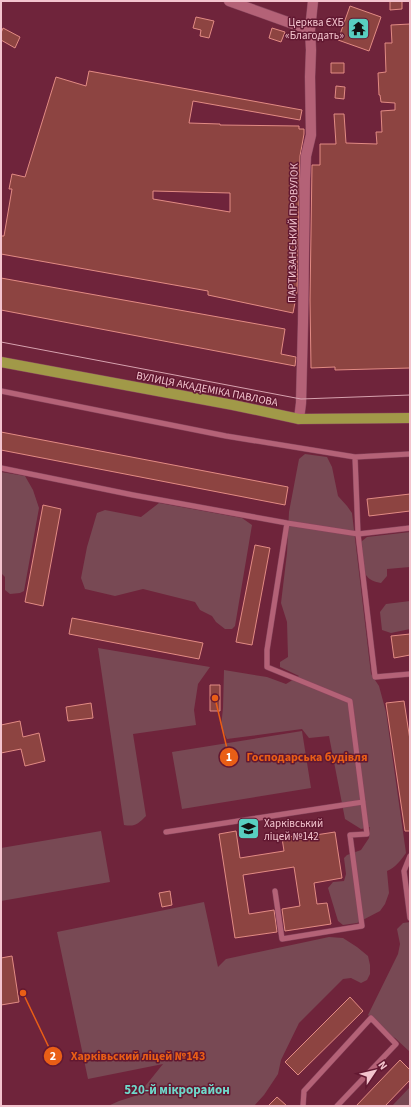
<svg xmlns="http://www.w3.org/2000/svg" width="411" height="1107" viewBox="0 0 411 1107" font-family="'Source Sans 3',sans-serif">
  <rect width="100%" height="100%" fill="#6f243b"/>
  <path fill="#784954" d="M305,454L327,457L332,467L338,496L347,506L352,513L371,674L379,686L386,712L406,853C400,861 396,867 387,871L389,893L385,904L380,911L357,923L343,925L338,921L328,888L333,882L344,881L346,874L344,858L347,855L361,850L369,838L370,827L361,829L345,819L329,736L309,738L302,729L227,739L221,727L223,708L224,670L267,677L286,684L299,676L280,667V662L288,657L287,622L281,603L287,553L289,512L299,459Z
    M1,472L25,476L33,490L39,508L24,591L20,593L10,594L5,590V577L1,573Z
    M159,503L242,518L252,525L235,626L232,629H225L216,622L212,616L200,610L195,602L143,589L115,596L85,589L81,578L87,547L97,513L105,510L141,517Z
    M410,532V567L387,569V576L381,583C375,582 368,580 365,573C363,568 362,548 362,541L367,537Z
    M410,601V629L391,633L382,630L380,612L386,604Z
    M98,648L210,667L198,684L194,710L196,725L133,734L146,816C138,824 135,827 124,825Z
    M302,731L311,788L182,809L172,752Z
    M101,831L110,882L1,901V848Z
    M204,902L218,967L226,959L329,937L343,938L357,947L368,956L370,965V974L367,980L361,983L351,978L343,979L299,1023L281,1060L278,1074L264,1095L254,1106H108L119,1101L138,1095L163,1064L88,1079L57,932Z
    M410,922V1052L395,1038L389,1035L368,1015L398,954L400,944L397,929L403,923Z
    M410,1087V1106H392Z"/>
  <path fill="#8d4441" stroke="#e28b84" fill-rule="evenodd" d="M390,1H402V9L390,10Z
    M350,6L381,17L369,51L338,40Z
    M196,17L214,21L209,38L200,36L201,30L193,28Z
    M410,24V368L335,370V367L311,368L310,300L312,165H320V144H336L334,114H344L346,143L377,144L376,132H382L381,111L395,110V103L381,102L380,95H379L378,73L386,72L385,43H392L391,25Z
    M3,28L20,37L15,48L1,40V33Z
    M272,28L285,32L281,42L269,38Z
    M331,63H344V73H331Z
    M89,71L302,110L300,120L193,101L189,123L220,124V125L299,126V129H304V134L300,156L297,292L293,313L208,295V291L1,254V236H4L12,189H9L12,174L25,177L56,77L86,86ZM153,191L230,193V212L153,199Z
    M336,86L345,87L344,99L335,98Z
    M1,278L285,329L281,354L296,357L295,366L1,310Z
    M1,432L288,487L285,505L1,450Z
    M410,494V511L369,516L367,499Z
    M43,505L61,509L43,606L25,602Z
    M255,545L270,548L252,645L236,642Z
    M72,618L203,643L199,659L69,634Z
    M410,634V655L394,658L391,636Z
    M210,685H220V711H210Z
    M404,701L410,740V831H405L386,703Z
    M91,703L93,718L68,721L66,707Z
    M20,721L23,737L39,733L45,761L25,766L21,749L1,753V725Z
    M236,831L240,858L284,851L282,838L295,836L296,838L335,832L342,878L314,883L317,904L327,903L331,924L285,931L282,909L300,906L294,867L243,875L249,914L274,910L277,932L235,938L219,834Z
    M170,891L172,905L162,907L159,893Z
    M12,956L19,1002L1,1005V958Z
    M350,997L363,1011L298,1075L285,1062Z
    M400,1060L410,1070V1080L385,1106H356Z
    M277,1097L287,1106H268Z"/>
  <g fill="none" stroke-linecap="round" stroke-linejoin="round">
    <defs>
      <path id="lane" d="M1,391L226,436L355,457L410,454
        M355,457L358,534L375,677L410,674
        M1,468L133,495L287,523L358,534L410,528
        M166,832L363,802
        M410,856L404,871L410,918
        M275,891L282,939L362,926L350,835L367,834L350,701L267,667V650L287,523
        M303,1106L304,1091L371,1018L396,1044L337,1106"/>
      <path id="street" d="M229,1L310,30
        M299,419L301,403L303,323L305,179L306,156L311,135L310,77L311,50L310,30L313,1"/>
      <path id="primary" d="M1,362L233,405L299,419L410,418"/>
    </defs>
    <use href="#lane" stroke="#87455c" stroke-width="6"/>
    <use href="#street" stroke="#87455c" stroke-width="11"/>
    <use href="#primary" stroke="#87455c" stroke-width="11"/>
    <use href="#lane" stroke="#b46277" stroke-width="5"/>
    <use href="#street" stroke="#b46277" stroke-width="10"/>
    <use href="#primary" stroke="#a19948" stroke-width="10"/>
    <path stroke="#d7a2af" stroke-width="1" d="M1,342L301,399L410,395"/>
  </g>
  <defs>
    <symbol id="temple-square" viewBox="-11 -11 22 22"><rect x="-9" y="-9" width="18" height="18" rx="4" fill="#58cec0" stroke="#621831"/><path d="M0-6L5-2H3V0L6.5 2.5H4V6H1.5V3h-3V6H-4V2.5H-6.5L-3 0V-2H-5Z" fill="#111"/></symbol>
    <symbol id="school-square" viewBox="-11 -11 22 22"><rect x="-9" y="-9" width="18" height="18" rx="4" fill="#58cec0" stroke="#621831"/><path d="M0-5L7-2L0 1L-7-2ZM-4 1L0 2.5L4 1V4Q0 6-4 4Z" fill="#111"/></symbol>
  </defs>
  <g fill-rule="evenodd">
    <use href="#temple-square" x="346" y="16" width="25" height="25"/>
    <use href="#school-square" x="236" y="816" width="25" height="25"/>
  </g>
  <g text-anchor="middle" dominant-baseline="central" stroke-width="3" stroke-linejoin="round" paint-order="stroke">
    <g font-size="11" fill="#f3c4ce" stroke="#621831" text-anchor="end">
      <text x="344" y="22">Церква ЄХБ<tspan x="344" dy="13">«Благодать»</tspan></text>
      <text x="264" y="823" text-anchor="start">Харківський<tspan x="264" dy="13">ліцей №142</tspan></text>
    </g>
    <g font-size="11" fill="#f3c4ce" stroke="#621831">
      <text transform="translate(293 233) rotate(-89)">ПАРТИЗАНСЬКИЙ ПРОВУЛОК</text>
      <text transform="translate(207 389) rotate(11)">ВУЛИЦЯ АКАДЕМІКА ПАВЛОВА</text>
    </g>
    <g font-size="13" font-weight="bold" fill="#6fd8ca" stroke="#621831">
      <text x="177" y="1090">520-й мікрорайон</text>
    </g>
  </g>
  <path fill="none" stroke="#e95e16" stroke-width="1.5" d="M215 698L229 757M23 993L53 1056"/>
  <g fill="#e95e16" stroke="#621831" stroke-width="1.5">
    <circle cx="215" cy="698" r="4"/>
    <circle cx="23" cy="993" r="4"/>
    <circle cx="229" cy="757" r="10"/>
    <circle cx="53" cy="1056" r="10"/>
  </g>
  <g font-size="12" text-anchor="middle" font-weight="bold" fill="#fff">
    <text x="229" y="761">1</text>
    <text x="53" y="1060">2</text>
  </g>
  <g font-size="12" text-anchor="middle" font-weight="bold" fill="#e95e16" stroke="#621831" stroke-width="3" stroke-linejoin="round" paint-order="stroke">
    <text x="307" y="761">Господарська будівля</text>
    <text x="138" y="1060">Харківьский ліцей №143</text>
  </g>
  <rect width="411" height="1107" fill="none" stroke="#f3c4ce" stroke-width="4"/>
  <g transform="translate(375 1071) rotate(55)" stroke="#621831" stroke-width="3" paint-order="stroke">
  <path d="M0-3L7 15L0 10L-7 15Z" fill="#f3c4ce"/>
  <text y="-6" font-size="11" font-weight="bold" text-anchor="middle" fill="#f3c4ce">N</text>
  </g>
</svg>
